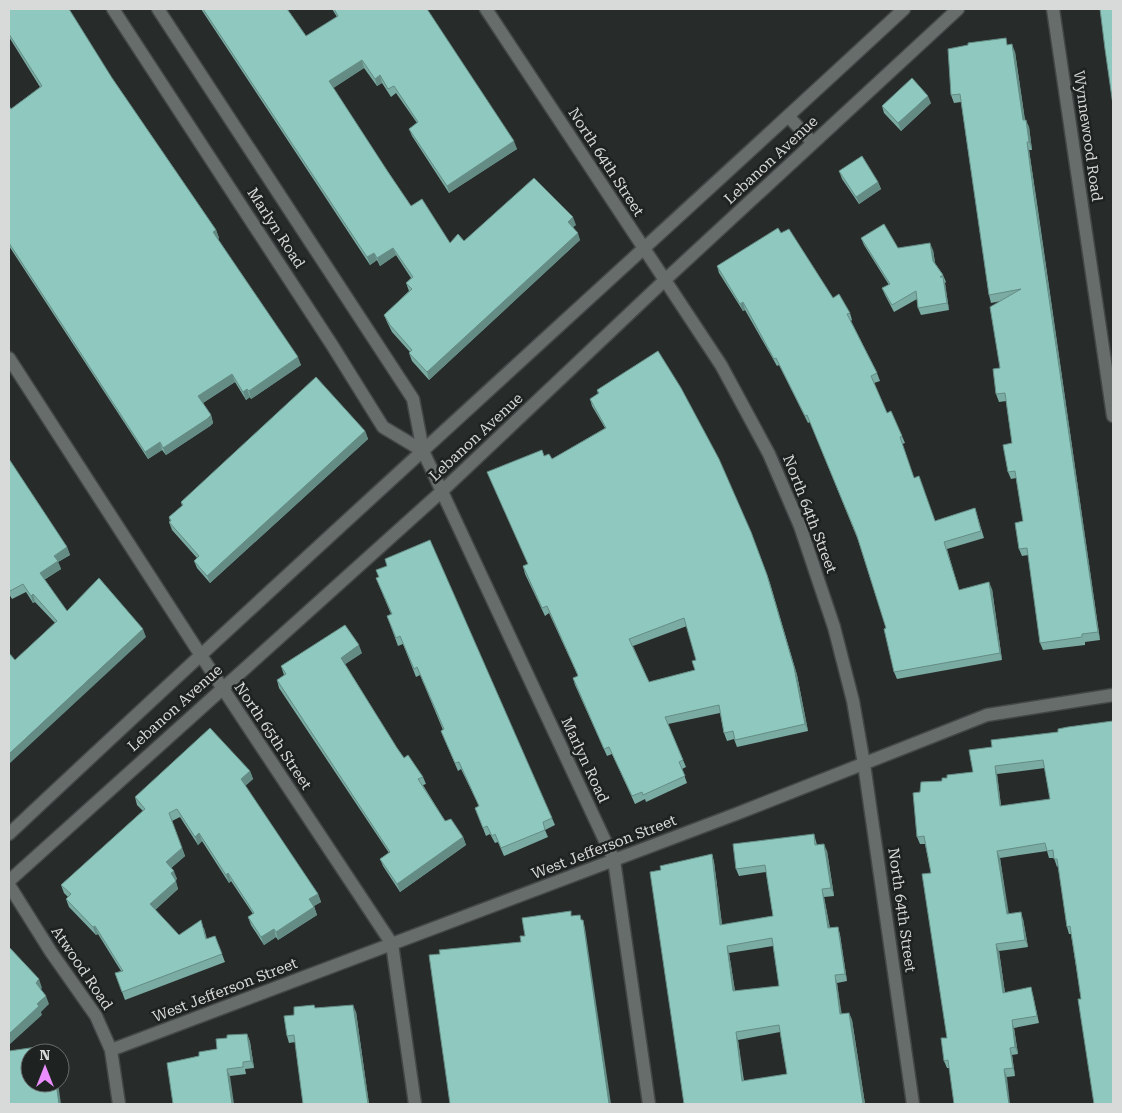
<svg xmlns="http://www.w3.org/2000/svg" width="1122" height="1113" viewBox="0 0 1122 1113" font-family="'Roboto Serif',serif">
  <rect width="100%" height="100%" fill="#272c2b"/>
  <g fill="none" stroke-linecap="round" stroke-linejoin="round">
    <defs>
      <path id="minor" d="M113,9L332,345L383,427L423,451
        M158,9L413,399L423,451L614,860L649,1104
        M486,9L721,365L769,454L800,526L834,627L853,701L864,764L913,1104
        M1053,9L1113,416
        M788,116L813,143
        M9,358L200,654L392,944L415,1104
        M9,834C304,556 606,285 904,9
        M9,881L441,492L666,279L958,9
        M9,885L51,952L96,1016L111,1050L119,1104
        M111,1050L736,814L987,715L1113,695"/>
    </defs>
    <use href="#minor" stroke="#444747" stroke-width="15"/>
    <use href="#minor" stroke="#676d6b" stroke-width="12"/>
  </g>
  <path fill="#7baca3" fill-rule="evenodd" d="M9,9L112,78L216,230L219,238L218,239L301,365L251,399L250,397L246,400L235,382L203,403L211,415L213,423L210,426L166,455L162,450L148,459L9,246V106L11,109L40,87L9,37Z
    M201,9H290L288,10L306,36L337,17L332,9H427L517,149L449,193L412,136L409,129L417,123L396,93L391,97L382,83L377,86L364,68L333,88L388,172L411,206L450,243L576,225L573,227L580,240L429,380L412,361L409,353L410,352L392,332L387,322L384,315L409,291L406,283L411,278L396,255L380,266L377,260L370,265Z
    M968,45H1008L1015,52L1025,120L1029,127L1032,150H1029L1037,203L1100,640L1085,642V645L1043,650L1040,643L1028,555L1022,556L1019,549L1023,521L1016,478L1011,479L1008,472L1012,443L1006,401L999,402L996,394L1000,368L1001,301L991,303L989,295L961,102L954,103L951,95Z
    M931,103L901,131L884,113L882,106Z
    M839,171L878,182L881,189L859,204L842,179Z
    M781,233L833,298L850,313L852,320L851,321L877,373L880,381L874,383L887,413L902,436L905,443L902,444L914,478L935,521L975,508L984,538L947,549L959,590L992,589L1002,660L897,679L894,672L886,628L858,540L810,422L808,423L779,365L777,366L745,310L743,311L719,273L717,266Z
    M861,238L898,248L933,250L935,263L943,275L946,282L945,283L949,310L921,315L918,308L917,299L894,312L885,295L882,288L889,285L864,245Z
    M597,390L751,532L770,583L797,675L808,731L737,747L734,739L727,741L724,733L720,713L668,724L686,767L682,769L687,783L646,802L645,799L635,804L612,754L607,756L575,685L573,678L578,676L549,613L545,616L525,574L523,566L528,564L487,472L544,456L552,459L605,428L592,406L590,399L598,394ZM687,626L696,660L695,670L649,682L633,646Z
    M365,431L368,439L210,583L197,568L194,561L197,558L172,530L169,522H170L169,517L182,506L181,502Z
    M9,459L67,547L70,555L58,562L61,569L44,580L67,611L146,637L15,660L55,623L35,602L33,603L26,592L12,599L9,594Z
    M376,570L552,818L555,825L545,830L548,837L504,856L498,842L495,843L490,834L486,836L475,808L479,806L461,769L458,771L441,731L443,730L420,675L416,677L403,644L398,646L387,616L391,614L376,578L379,577Z
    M362,653L345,664L397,748L404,758L423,777L426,784L423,785L445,821L463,837L466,845L400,892L383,866L380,859L389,853L279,688L277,680L284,675L281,666Z
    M1058,732L1081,999L1071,934H1069L1067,927L1058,866L1057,867L1054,858H1049L1047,851L1000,858L1008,914L1023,919L1028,947L999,951L1005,993L1033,995L1039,1023L1014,1028L1018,1054L1012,1055L1015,1076L1007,1077L949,1068H947L944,1061L947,1038L931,873L925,844H920L917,837L920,792L947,778L973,772L992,747ZM1045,768L1050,799L1001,806L997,774Z
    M250,771L253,779L245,786L318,894L321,902L314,906L317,915L278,940L276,937L264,945L251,925L248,917L253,914L231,881L229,883L202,841L198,845L180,817L172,821L185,856L171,868L177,879L175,880L178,889L155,910L179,935L204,928L207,939L215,936L225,962L125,1000L115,973L121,971L98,934L96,935L69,907L66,899L68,897L64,893L61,885L143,811L137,805L135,797Z
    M814,834L817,845L827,851L834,896L824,897L830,928L838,927L840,935L847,981L837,983L841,1014L849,1013L852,1020L865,1104H684L661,870L712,854L714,862L722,925L773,916L766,872L739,876L736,869ZM773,946L779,986L735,991L729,953ZM780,1032L787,1074L744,1081L738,1040Z
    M316,1008L356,1012L369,1104H303L295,1042L289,1043L287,1036L294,1015Z
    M247,1034L250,1042L254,1068L245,1069L246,1074L230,1076L199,1056L217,1049L227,1038Z"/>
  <path fill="#648c85" d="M1012,44L1015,52L1026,128L1023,120Z
    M362,60L364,68L332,89L329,81Z
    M380,75L382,83L377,86L375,79Z
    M928,96L931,103L901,131L898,123Z
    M1026,120L1029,127L1032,150L1029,142Z
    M514,141L517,149L449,193L447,186Z
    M1027,142L1029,150L1100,640L1098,632Z
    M878,182L881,189L859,204L856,197Z
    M573,217L576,225L570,229L568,222Z
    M216,230L219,238L216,240L213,232Z
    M578,233L580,240L429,380L427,372Z
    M930,243L933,250L936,268L933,261Z
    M393,248L396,255L380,266L377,258Z
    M374,253L377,260L370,265L367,257Z
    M943,277L945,284L949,310L947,303Z
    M743,302L745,310L743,311L740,304Z
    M298,357L301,365L251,399L249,391Z
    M232,374L235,382L201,404L198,396Z
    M247,389L250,397L246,400L243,392Z
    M211,415L213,423L210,426L166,455L163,448Z
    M365,431L368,439L210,583L207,576Z
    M160,442L162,450L148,459L145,452Z
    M67,547L70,555L58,562L61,569L42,581L40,573L54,556Z
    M767,575L797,675L808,731L805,724Z
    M989,582L992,589L1002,660L1000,653Z
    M33,594L35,602L33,603L31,596Z
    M143,629L146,637L9,764V754Z
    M359,645L362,653L344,665L341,658Z
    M995,766L997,774L1002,813L1000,806Z
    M250,771L253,779L244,787L241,779Z
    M199,833L202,841L198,845L195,837Z
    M463,837L466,845L400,892L397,884Z
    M824,844L827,851L834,896L831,888Z
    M182,848L185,856L169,870L166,862Z
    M997,851L1000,858L1010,921L1007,914Z
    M712,854L714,862L723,932L720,925Z
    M174,871L177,879L174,881L171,873Z
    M228,873L231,881L229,883L226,875Z
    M176,881L178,889L153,912L150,904Z
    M822,889L824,897L831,936L828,928Z
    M318,894L321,902L312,907L309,899Z
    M314,907L317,915L278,940L276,932Z
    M1021,912L1023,919L1028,947L1025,940Z
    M583,920L585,928L611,1104H609Z
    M95,926L98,934L96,935L93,927Z
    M838,927L840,935L847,981L845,974Z
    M274,929L276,937L264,945L261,937Z
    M996,944L999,951L1006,1000L1003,993Z
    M727,946L729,953L736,998L733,991Z
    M835,975L837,983L843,1022L840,1014Z
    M39,979L42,988L39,991L36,983Z
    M46,996L49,1004L41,1012L42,1015L9,1045V1034L37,1004Z
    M353,1005L356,1012L369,1104H368Z
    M849,1013L852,1020L865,1104H863Z
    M1012,1020L1014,1028L1018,1054L1015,1047Z
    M736,1032L738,1040L744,1089L742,1081Z
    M247,1034L250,1042L254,1068L251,1061Z
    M1010,1048L1012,1055L1015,1076L1013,1068Z
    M227,1069L230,1076L234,1104H232Z
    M1004,1069L1007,1077L1010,1104H1009Z
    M56,1083H58L61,1104H59Z"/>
  <path fill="#8fc8be" stroke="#648c85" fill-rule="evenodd" d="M9,9H69L112,78L216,230L213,232L298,357L249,391L247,389L243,392L232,374L198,396L211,415L207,419L163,448L160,442L145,452L9,243V106L11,109L42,86L9,34Z
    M203,9H287L306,36L338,16L334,9H427L514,141L447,186L409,129L418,122L394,86L388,89L380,75L375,79L362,60L329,81L388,172L411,206L422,199L450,243L458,234L464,241L534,178L573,217L568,222L578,233L427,372L409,353L412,350L390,325L384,315L412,289L406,283L413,277L393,248L377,258L374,253L367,257Z
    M1100,9H1113V105L1105,49Z
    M1006,38L1007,45L1012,44L1023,120H1026L1029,142H1027L1034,196L1098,632L1082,634V637L1040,643L1027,548L1019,549L1015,523L1023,521L1015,471L1008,472L1003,445L1012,443L1005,393L996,394L993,369L1000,368L990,307L1021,289L989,295L960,94L951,95L948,49L968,45V43Z
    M912,78L928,96L898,123L882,106Z
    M862,156L878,182L856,197L839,171Z
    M884,224L898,248L930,243L933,261L943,275L940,277H943L947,303L918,308L916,291L892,305L882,288L890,284L861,238Z
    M778,228L781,233L789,229L833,298L839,294L850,313L847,314L877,373L871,376L887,413L891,411L902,436L900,437L914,478L919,476L935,521L975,508L981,531L944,542L959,590L989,582L1000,653L894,672L884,629L886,628L857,536L807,415L805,416L776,358L774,359L743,302L740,304L717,266Z
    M658,351L681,388L719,459L751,532L767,575L794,667L805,724L735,740L733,731L724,733L719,705L665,717L683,760L679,762L685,776L643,795L642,792L632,796L609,747L604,749L573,678L578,676L577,673L547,606L542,608L523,566L528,564L487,472L542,450L544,456L549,454L552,459L606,428L590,399L599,393L597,390ZM684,618L696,660L692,661L695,670L649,682L629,639Z
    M316,377L365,431L207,576L194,561L199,556L169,522L171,521L169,517L183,505L181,502Z
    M9,459L67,547L54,556L58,561L40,573L67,611L99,578L143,629L9,754V653L15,660L57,621L33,594L31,596L23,584L10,591L9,590Z
    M430,540L552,818L543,822L545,830L501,848L495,834L492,836L487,826L483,828L475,808L479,806L459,762L455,763L441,731L444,729L417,667L414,669L400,636L396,638L387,616L392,614L376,578L379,577L376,570L387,566L385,559Z
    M345,625L359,645L341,658L397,748L404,758L408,755L423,777L418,779L445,821L451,819L463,837L397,884L380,859L390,852L277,680L286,674L281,666Z
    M1113,721V1104H1094L1078,999H1081L1076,964L1070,926L1067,927L1057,859H1054L1053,850L1047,851L1045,843L997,851L1007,914L1021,912L1025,940L996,944L1003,993L1031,987L1037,1016L1012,1020L1015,1047L1010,1048L1013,1068L1004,1069L1009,1104H954L948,1060L944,1061L941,1038H947L922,874L931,873L924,836L917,837L913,793L920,792L921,782L942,781V778H947V775L973,772L969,750L992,747L991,740L1058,732V729L1068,727ZM1043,760L1050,799L1000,806L995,766Z
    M210,728L250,771L241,779L318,894L309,899L314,907L276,932L274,929L261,937L248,917L254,913L228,873L226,875L199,833L195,837L177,809L169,813L182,848L166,862L174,871L171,873L176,881L150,904L179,935L201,920L206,939L215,936L222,954L122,992L115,973L123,971L95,926L93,927L66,899L71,894L61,885L145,809L135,797Z
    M814,834L815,845L824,844L831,888L822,889L828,928L838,927L845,974L835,975L840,1014L849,1013L863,1104H684L650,872L661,870L660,866L712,854L720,925L773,916L765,865L736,869L733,844ZM772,938L779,986L733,991L727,946ZM779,1025L787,1074L742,1081L736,1032Z
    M571,911V916L580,915L581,920H583L609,1104H450L429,955L440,954L439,950L521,942L520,936H525L522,918Z
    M9,947L39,979L36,983L46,996L37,1004L39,1006L9,1034Z
    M314,1005L315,1008L353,1005L368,1104H303L294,1035L287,1036L284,1016L294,1015V1007Z
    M247,1034L251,1061L243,1062V1067L227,1069L232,1104H173L167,1063L199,1056V1052L217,1049L216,1039L227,1038V1035Z
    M51,1045L52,1053H30V1083H56L59,1104H9V1051Z"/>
  <g text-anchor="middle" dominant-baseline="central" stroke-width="5" stroke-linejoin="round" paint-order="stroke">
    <g font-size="15" fill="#d7dad9" stroke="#1e2221">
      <text transform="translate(1088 136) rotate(82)">Wynnewood Road</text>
      <text transform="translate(771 160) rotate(-43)">Lebanon Avenue</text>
      <text transform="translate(606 162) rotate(57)">North 64th Street</text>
      <text transform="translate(276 228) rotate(57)">Marlyn Road</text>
      <text transform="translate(476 437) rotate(-43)">Lebanon Avenue</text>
      <text transform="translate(810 514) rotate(69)">North 64th Street</text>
      <text transform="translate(175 708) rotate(-42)">Lebanon Avenue</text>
      <text transform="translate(273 736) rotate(56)">North 65th Street</text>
      <text transform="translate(585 760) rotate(65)">Marlyn Road</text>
      <text transform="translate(604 847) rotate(-21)">West Jefferson Street</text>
      <text transform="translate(902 910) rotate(82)">North 64th Street</text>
      <text transform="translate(82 968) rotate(56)">Atwood Road</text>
      <text transform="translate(225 990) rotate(-21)">West Jefferson Street</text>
    </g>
  </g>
  <rect width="1122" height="1113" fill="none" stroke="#d7dad9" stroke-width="20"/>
  <g transform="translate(45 1068)"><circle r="24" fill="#1e2221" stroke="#686c6b"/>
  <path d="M0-4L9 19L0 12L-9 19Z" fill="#eb8dfc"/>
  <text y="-8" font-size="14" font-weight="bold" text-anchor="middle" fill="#d7dad9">N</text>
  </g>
</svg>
